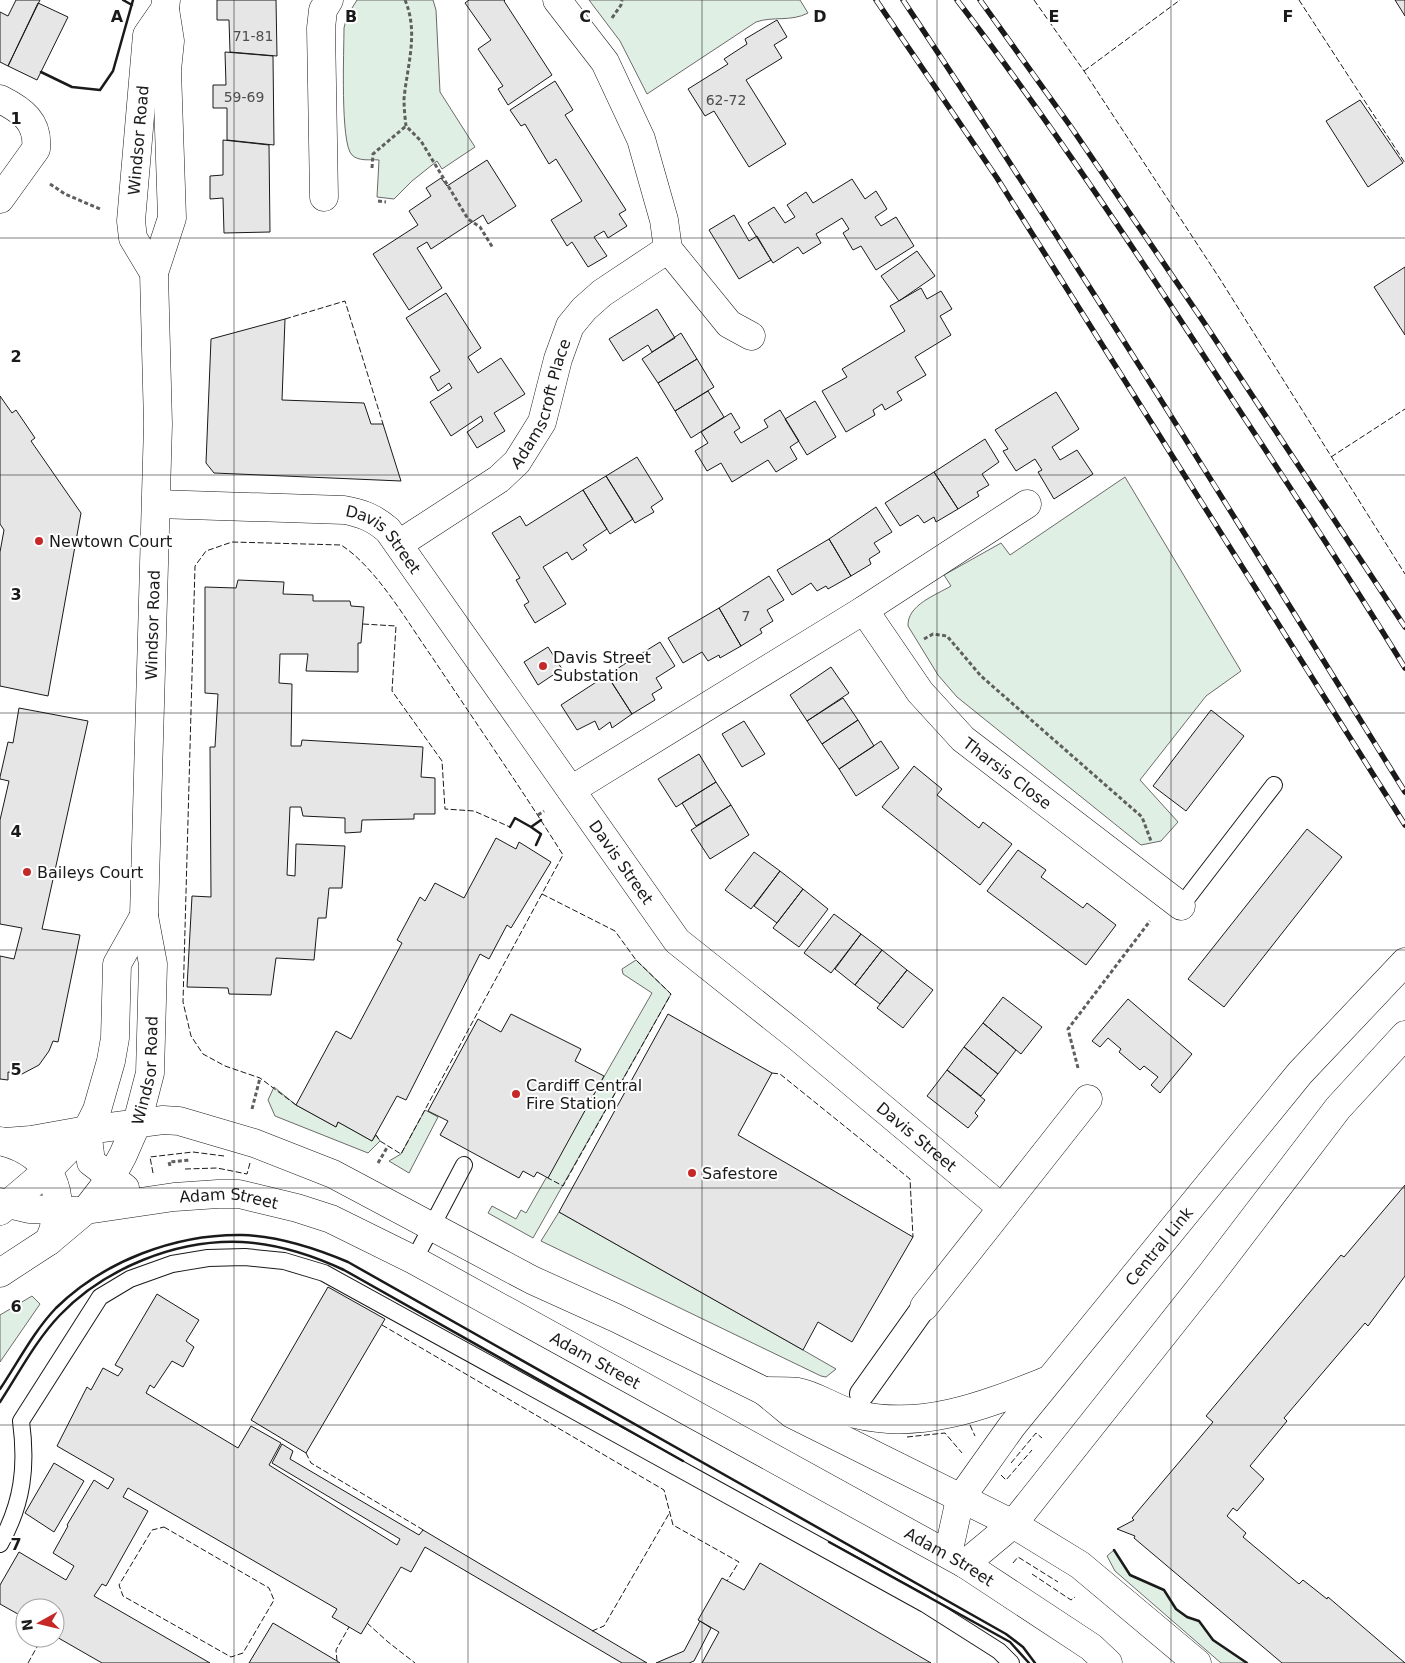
<svg xmlns="http://www.w3.org/2000/svg" width="1405" height="1663" viewBox="0 0 1405 1663" font-family="'DejaVu Sans',sans-serif">
  <rect width="100%" height="100%" fill="#fff"/>
  <path fill="#e0efe3" stroke="#6a6a6a" d="M357,0H433L436,10L440,92L475,147L442,169L437,161L412,181L394,199L377,197L379,160C371,159 359,162 352,155C340,144 344,50 344,28L347,16Z
    M589,0H800L808,13C791,22 773,16 756,22L647,94L620,41Z
    M1125,477L1241,671L1206,696L1140,780L1178,822L1161,841L1141,845L957,697L938,675L908,626C907,605 936,595 951,586L944,575L1001,543L1010,555Z
    M636,960L671,994L533,1238L488,1213L492,1206L516,1219L521,1210L526,1213L652,993L623,974L622,969Z
    M274,1087L296,1105L336,1127L338,1122L372,1141L376,1135L380,1141L368,1153L275,1116L268,1100Z
    M425,1110L438,1117L409,1173L389,1161L401,1154Z
    M559,1212L803,1350L836,1369L826,1377L821,1376L541,1241Z
    M32,1296L40,1304L0,1362V1315Z
    M1114,1550L1130,1575L1164,1590L1176,1609L1187,1617L1199,1621L1213,1640L1247,1663H1221L1115,1571L1107,1556Z"/>
  <path fill="#e6e6e6" stroke="#1a1a1a" d="M16,0H40L8,66L0,62V12L8,16Z
    M217,0H276L277,56L230,52L229,20H217Z
    M469,0H505L504,1L552,75L508,105L498,89L503,86L478,49L491,40L465,3Z
    M1395,0H1405V16Z
    M38,3L68,17L37,80L8,66Z
    M777,20L787,37L774,45L782,58L746,80L786,144L749,167L714,111L705,116L688,89L728,64L724,59L747,44L745,39Z
    M225,52L273,56L274,145L227,140V108H213V85H226Z
    M555,81L573,110L565,115L626,210L619,214L627,226L608,238L604,231L594,237L607,256L588,267L572,242L567,246L551,220L582,201L556,159L549,164L525,124L521,126L510,110Z
    M1360,100L1403,163L1368,187L1326,121Z
    M223,140L269,145L270,232L224,233L223,198L210,199V176L223,175Z
    M487,160L516,206L488,224L483,215L431,249L427,242L417,248L442,288L409,310L373,254L418,225L409,211L431,196L426,188L441,178L447,186Z
    M852,179L865,199L876,191L887,209L875,217L881,226L896,217L914,246L876,270L861,246L853,250L843,233L849,229L842,218L816,234L821,243L803,254L798,247L773,263L748,223L774,207L785,223L795,217L787,205L806,192L813,203Z
    M734,215L749,241L757,236L771,260L739,279L709,230Z
    M917,251L935,276L899,301L881,276Z
    M1405,267V335L1374,287Z
    M921,288L927,299L941,291L952,309L940,316L951,335L915,357L926,375L897,392L902,400L885,410L882,404L873,410L875,415L846,432L822,391L847,377L842,369L905,331L890,306Z
    M446,293L481,348L468,357L478,373L501,358L525,394L494,413L505,431L477,448L467,432L483,421L481,416L451,436L430,402L452,388L449,383L438,391L430,377L440,371L406,318Z
    M657,309L675,338L652,352L648,345L623,361L609,339Z
    M285,319L282,400L364,403L371,424H383L401,481L214,473L206,463L211,339Z
    M681,333L697,359L658,383L642,359Z
    M697,359L714,387L675,411L658,383Z
    M708,391L724,417L691,438L675,411Z
    M1056,392L1079,429L1052,447L1060,460L1077,450L1093,474L1054,499L1038,472L1042,470L1035,459L1016,471L1003,451L1008,449L995,430Z
    M0,396L12,413L16,410L35,438L31,441L81,513L48,696L0,686V552L4,530L0,524Z
    M815,401L836,437L807,455L785,419Z
    M780,410L799,441L790,447L797,459L776,472L768,460L732,482L721,463L707,471L695,451L708,443L701,432L731,413L740,428L734,432L741,443L768,427L764,420Z
    M985,439L999,462L982,474L989,485L977,492L979,496L958,509L934,472Z
    M637,457L663,499L651,507L654,512L635,523L606,476Z
    M934,472L958,509L936,522L934,517L924,523L918,515L900,526L885,503Z
    M606,476L633,519L610,534L583,490Z
    M583,490L607,529L583,545L587,550L572,560L567,552L543,567L566,604L535,623L524,605L529,602L516,580L520,578L492,533L520,516L526,526Z
    M876,507L892,532L874,543L880,552L869,559L871,564L851,576L829,539Z
    M829,539L851,576L828,589L826,586L817,591L811,583L792,595L777,570Z
    M769,576L784,600L767,610L773,621L760,629L762,633L741,646L719,608Z
    M238,580L284,582L283,594L313,595V601H350L351,606L364,607L361,643H358V672L306,671L308,654H280L279,683L292,684L291,746H301L302,740L423,747L421,777L435,778V814H414V819L362,820L361,832L345,833V818L303,816L301,807H290L287,875L295,876L296,844L345,846L342,888H329L326,918H318L314,960L276,958L271,995L229,994L228,988L187,987L192,896L211,897L210,747H215L218,694L205,693V587L236,588Z
    M719,608L741,646L720,658L719,655L708,661L702,652L683,663L668,638Z
    M660,642L675,666L656,678L662,688L652,694L655,700L632,714L607,675Z
    M548,647L562,669L538,685L524,662Z
    M831,667L849,693L807,721L790,695Z
    M607,675L632,714L612,728L610,722L599,730L595,721L577,730L561,705Z
    M843,698L858,720L822,744L807,721Z
    M19,708L88,721L42,929L80,935L58,1042L53,1041L49,1051L39,1065L22,1074L8,1072V1080L0,1079V956L14,959L22,928L0,924V820L9,781L0,779V777L8,742L13,743Z
    M1211,710L1244,736L1186,811L1153,786Z
    M858,720L874,746L839,769L822,744Z
    M744,721L765,754L742,767L722,734Z
    M881,741L899,768L856,796L839,769Z
    M699,754L716,782L676,807L658,779Z
    M914,766L942,789L937,795L979,828L983,822L1012,844L980,885L882,807Z
    M716,782L731,805L696,826L682,803Z
    M731,805L749,835L710,859L691,830Z
    M1307,829L1342,857L1224,1007L1188,979Z
    M496,838L516,849L519,842L551,862L511,928L507,925L489,959L480,954L406,1100L397,1096L372,1141L338,1122L336,1127L296,1105L336,1031L351,1039L402,943L397,940L420,897L425,901L435,883L464,898Z
    M1018,850L1046,870L1041,877L1083,908L1087,903L1116,925L1086,965L987,891Z
    M754,852L780,871L751,909L725,890Z
    M780,871L803,889L777,923L754,906Z
    M803,889L828,909L799,947L773,928Z
    M834,914L861,934L831,973L804,953Z
    M861,934L882,950L855,985L835,969Z
    M882,950L907,970L880,1004L855,985Z
    M907,970L933,990L903,1028L877,1008Z
    M1003,997L1042,1027L1021,1054L983,1023Z
    M1128,999L1192,1054L1160,1093L1151,1085L1158,1077L1144,1066L1140,1070L1119,1052L1121,1049L1108,1038L1100,1047L1092,1041Z
    M511,1014L581,1049L575,1061L604,1076L548,1178L537,1172L534,1177L523,1171L519,1178L440,1135L448,1121L428,1111L478,1019L501,1032Z
    M668,1014L772,1073L738,1135L913,1237L852,1342L818,1322L803,1350L559,1212Z
    M983,1023L1016,1050L998,1074L964,1047Z
    M964,1047L998,1074L981,1096L947,1070Z
    M947,1070L985,1100L975,1113L978,1116L968,1128L927,1096Z
    M1405,1185V1276L1368,1326L1365,1323L1284,1418L1287,1421L1250,1466L1264,1479L1237,1511L1233,1508L1227,1516L1246,1533L1243,1537L1299,1584L1303,1580L1327,1599L1328,1597L1405,1663H1282L1134,1538L1135,1536L1117,1529L1134,1520L1132,1518L1213,1422L1206,1416L1341,1255L1344,1257Z
    M328,1287L385,1319L306,1453L251,1420Z
    M157,1294L199,1320L186,1341L194,1347L183,1367L172,1361L154,1388L150,1385L146,1393L238,1448L251,1426L281,1443L269,1465L397,1545L400,1539L272,1463L282,1444L293,1451L290,1459L419,1535L423,1530L647,1663H622L425,1547L411,1572L401,1567L361,1634L332,1617L337,1609L128,1488L123,1497L148,1511L106,1586L102,1584L94,1596L210,1663H102L55,1636V1608H25V1618L0,1604V1585L19,1552L66,1580L74,1566L53,1553L68,1526L67,1525L94,1480L108,1489L114,1479L57,1446L87,1387L91,1390L103,1368L118,1376L123,1369L115,1365Z
    M54,1463L84,1481L54,1532L25,1513Z
    M760,1563L931,1663H702L719,1632L698,1620L722,1578L744,1590Z
    M700,1621L711,1628L694,1661L689,1663H656L684,1651Z
    M273,1623L337,1661L340,1663H249Z"/>
  <g fill="none" stroke-linecap="round" stroke-linejoin="round">
    <defs>
      <path id="service" d="M1181,906L1274,785
        M414,1260L464,1165
        M0,1544C23,1503 27,1466 21,1421L100,1297L130,1279L172,1264L208,1258L245,1257L284,1261L324,1273L925,1604L999,1651L1011,1663"/>
      <path id="pedestrian" d="M862,1394L924,1307"/>
      <g id="minor">
        <path d="M0,99C22,110 39,122 36,149L0,199"/>
        <path d="M324,197L321,28L323,10L329,0"/>
        <path d="M668,249L729,324L751,336"/>
        <path id="s1" d="M157,504L344,510C362,513 374,518 388,530L677,941L799,1038L1002,1208"/>
        <path id="s2" d="M399,544L499,479L517,462L542,422L558,359L570,326L584,309L602,293L668,249L664,220L641,139L605,62L557,0"/>
        <path id="s3" d="M864,610L920,692L963,739L1181,906"/>
        <path d="M571,790L864,610L1027,504"/>
        <path d="M0,1141C51,1153 70,1194 49,1241"/>
        <path d="M5,1142L31,1140L87,1130"/>
        <path d="M0,1202L29,1209L77,1211"/>
        <path d="M924,1307L1088,1099"/>
      </g>
      <g id="tertiary">
        <path id="s4" d="M154,273L133,238L131,221L147,35L165,9"/>
        <path d="M125,1188L91,1162L87,1130L97,1110L111,1061L115,1038L117,964L144,916"/>
        <path id="s5" d="M86,1210L110,1179L123,1155L137,1123L150,1073L153,964L144,916L158,424L154,273L172,218L167,70L170,41L165,9L166,0"/>
      </g>
      <g id="primary">
        <path d="M0,1211L48,1170L87,1130L163,1120L179,1121L254,1143L333,1174L532,1280L616,1318L764,1391L792,1414L1013,1524L1080,1565L1197,1663"/>
        <path id="s6" d="M0,1273L49,1241L86,1210L174,1197L218,1194H239L297,1208L331,1219L414,1260L965,1564L1091,1647L1108,1663"/>
        <path d="M764,1391C775,1391 787,1391 798,1392C816,1395 836,1410 855,1414C922,1431 985,1405 1046,1381"/>
        <path id="s7" d="M948,1554L960,1499L1012,1426L1300,1073L1405,962"/>
        <path d="M965,1564L1013,1524L1212,1273L1338,1108L1405,1035"/>
      </g>
    </defs>
    <use href="#service" stroke="#1a1a1a" stroke-width="18"/>
    <use href="#pedestrian" stroke="#1a1a1a" stroke-width="26"/>
    <use href="#minor" stroke="#1a1a1a" stroke-width="29"/>
    <use href="#tertiary" stroke="#1a1a1a" stroke-width="29"/>
    <use href="#primary" stroke="#1a1a1a" stroke-width="29"/>
    <path stroke="#5f5f5f" stroke-width="3" stroke-dasharray="4 2.5" stroke-linecap="butt" d="M405,0C419,33 407,66 404,99C404,108 405,118 406,126L421,141L468,219L480,227L493,248
      M612,18L621,5L622,0
      M372,168L373,154L406,126
      M50,184L65,194L100,209
      M378,201L386,202
      M924,639L933,634L947,636L981,676L1142,817L1151,841
      M538,815L544,811
      M1078,1068L1068,1029L1150,921
      M252,1109L260,1078
      M378,1163L388,1146
      M170,1166L169,1162L190,1160"/>
    <use href="#service" stroke="#fff" stroke-width="16"/>
    <use href="#pedestrian" stroke="#fff" stroke-width="24"/>
    <use href="#minor" stroke="#fff" stroke-width="28"/>
    <use href="#tertiary" stroke="#fff" stroke-width="28"/>
    <use href="#primary" stroke="#fff" stroke-width="28"/>
    <defs>
      <path id="rail" d="M876,0L997,178L1405,825
        M903,0C1076,260 1240,526 1405,792
        M957,0C1054,127 1143,262 1230,396C1289,486 1349,576 1405,668
        M980,0L1071,127L1205,324L1405,627"/>
    </defs>
    <use href="#rail" stroke="#1a1a1a" stroke-width="5.5"/>
    <use href="#rail" stroke="#fff" stroke-width="4" stroke-dasharray="11" stroke-linecap="butt"/>
    <path stroke="#1a1a1a" stroke-width="1" stroke-dasharray="6 2.5" stroke-linecap="butt" d="M1034,0L1084,71L1220,279L1405,574
      M1299,0L1405,163
      M1084,71L1180,0
      M285,319L345,301L383,424
      M1331,457L1405,409
      M363,624L396,626L392,691L442,761L445,809L474,811L510,827
      M542,894L615,931L636,960L671,994L563,1186L548,1178
      M772,1073L780,1074L910,1179L913,1237
      M296,1105L260,1078L225,1066L203,1054L191,1036L183,1002L195,566L206,551L232,542L341,545C376,567 408,623 432,657C476,723 521,788 563,855L401,1154L380,1141L376,1135
      M185,1169L217,1168L247,1174L250,1163
      M153,1173L150,1157L193,1152L224,1156
      M382,1325L664,1490L673,1525L739,1562L727,1581
      M970,1425L975,1436
      M907,1437L945,1433L962,1453
      M306,1453L311,1463L425,1531
      M1011,1463L1036,1433L1042,1438
      M1001,1475L1006,1480L1032,1450
      M164,1527L269,1588L274,1600L243,1653L231,1657L123,1596L119,1585L152,1530Z
      M1013,1563L1018,1557L1058,1582
      M1032,1574L1071,1600L1075,1597
      M367,1623L388,1642L415,1663
      M592,1631L604,1626L670,1512
      M337,1661L336,1650L349,1627
      M28,1663L42,1638"/>
    <path stroke="#1a1a1a" stroke-width="2.5" d="M123,0L132,5
      M41,72L72,87L100,90L113,71L133,0
      M510,827L515,818L531,827L541,820
      M531,827L541,834L536,845
      M0,1389C18,1362 34,1331 56,1308C104,1261 175,1234 242,1235C278,1236 315,1248 348,1262L1006,1634L1023,1647L1035,1663
      M0,1402C19,1373 36,1340 60,1315C105,1268 177,1239 242,1242C278,1244 312,1255 344,1270L683,1461
      M829,1542L1010,1642L1029,1663
      M1114,1550L1130,1575L1164,1590L1176,1609L1187,1617L1199,1621L1213,1640L1247,1663"/>
  </g>
  <path fill="none" stroke="#1a1a1a" stroke-width="1" stroke-opacity="0.55" d="M234,0V1663M468,0V1663M702,0V1663M937,0V1663M1171,0V1663M0,238H1405M0,475H1405M0,713H1405M0,950H1405M0,1188H1405M0,1425H1405"/>
  <g fill="#c62828" stroke="#fff" stroke-width="2">
    <circle cx="39" cy="541" r="5"/>
    <circle cx="543" cy="666" r="5"/>
    <circle cx="27" cy="872" r="5"/>
    <circle cx="516" cy="1094" r="5"/>
    <circle cx="692" cy="1173" r="5"/>
  </g>
  <g text-anchor="middle" dominant-baseline="central" stroke-width="4" stroke-linejoin="round" paint-order="stroke">
    <g font-size="14" fill="#4d4d4d">
      <text x="253" y="36">71-81</text>
      <text x="244" y="97">59-69</text>
      <text x="726" y="100">62-72</text>
      <text x="746" y="616">7</text>
    </g>
    <g font-size="16" fill="#1a1a1a" stroke="#fff">
      <text stroke="none"><textPath href="#s4" startOffset="139">Windsor Road</textPath></text>
      <text stroke="none"><textPath href="#s2" startOffset="208">Adamscroft Place</textPath></text>
      <text stroke="none"><textPath href="#s1" startOffset="238">Davis Street</textPath></text>
      <text stroke="none"><textPath href="#s5" startOffset="602">Windsor Road</textPath></text>
      <text stroke="none"><textPath href="#s3" startOffset="219">Tharsis Close</textPath></text>
      <text stroke="none"><textPath href="#s1" startOffset="642">Davis Street</textPath></text>
      <text stroke="none"><textPath href="#s5" startOffset="155">Windsor Road</textPath></text>
      <text stroke="none"><textPath href="#s1" startOffset="1048">Davis Street</textPath></text>
      <text stroke="none"><textPath href="#s6" startOffset="251">Adam Street</textPath></text>
      <text stroke="none"><textPath href="#s7" startOffset="378">Central Link</textPath></text>
      <text stroke="none"><textPath href="#s6" startOffset="656">Adam Street</textPath></text>
      <text stroke="none"><textPath href="#s6" startOffset="1061">Adam Street</textPath></text>
    </g>
    <g font-size="16" fill="#1a1a1a" stroke="#fff" text-anchor="start">
      <text x="49" y="541">Newtown Court</text>
      <text x="553" y="657">Davis Street<tspan x="553" dy="18">Substation</tspan></text>
      <text x="37" y="872">Baileys Court</text>
      <text x="526" y="1085">Cardiff Central<tspan x="526" dy="18">Fire Station</tspan></text>
      <text x="702" y="1173">Safestore</text>
    </g>
  </g>
  <g font-size="16" text-anchor="middle" font-weight="bold" fill="#1a1a1a" stroke="#fff" stroke-width="4" stroke-linejoin="round" paint-order="stroke">
    <text x="117" y="22">A</text>
    <text x="351" y="22">B</text>
    <text x="585" y="22">C</text>
    <text x="820" y="22">D</text>
    <text x="1054" y="22">E</text>
    <text x="1288" y="22">F</text>
    <text x="16" y="124">1</text>
    <text x="16" y="362">2</text>
    <text x="16" y="600">3</text>
    <text x="16" y="837">4</text>
    <text x="16" y="1075">5</text>
    <text x="16" y="1312">6</text>
    <text x="16" y="1550">7</text>
  </g>
  <g transform="translate(40 1623) rotate(262)"><circle r="24" fill="#ffffff" stroke="#a3a3a3"/>
  <path d="M0-4L9 19L0 12L-9 19Z" fill="#c62828"/>
  <text y="-8" font-size="14" font-weight="bold" text-anchor="middle" fill="#1a1a1a">N</text>
  </g>
</svg>
